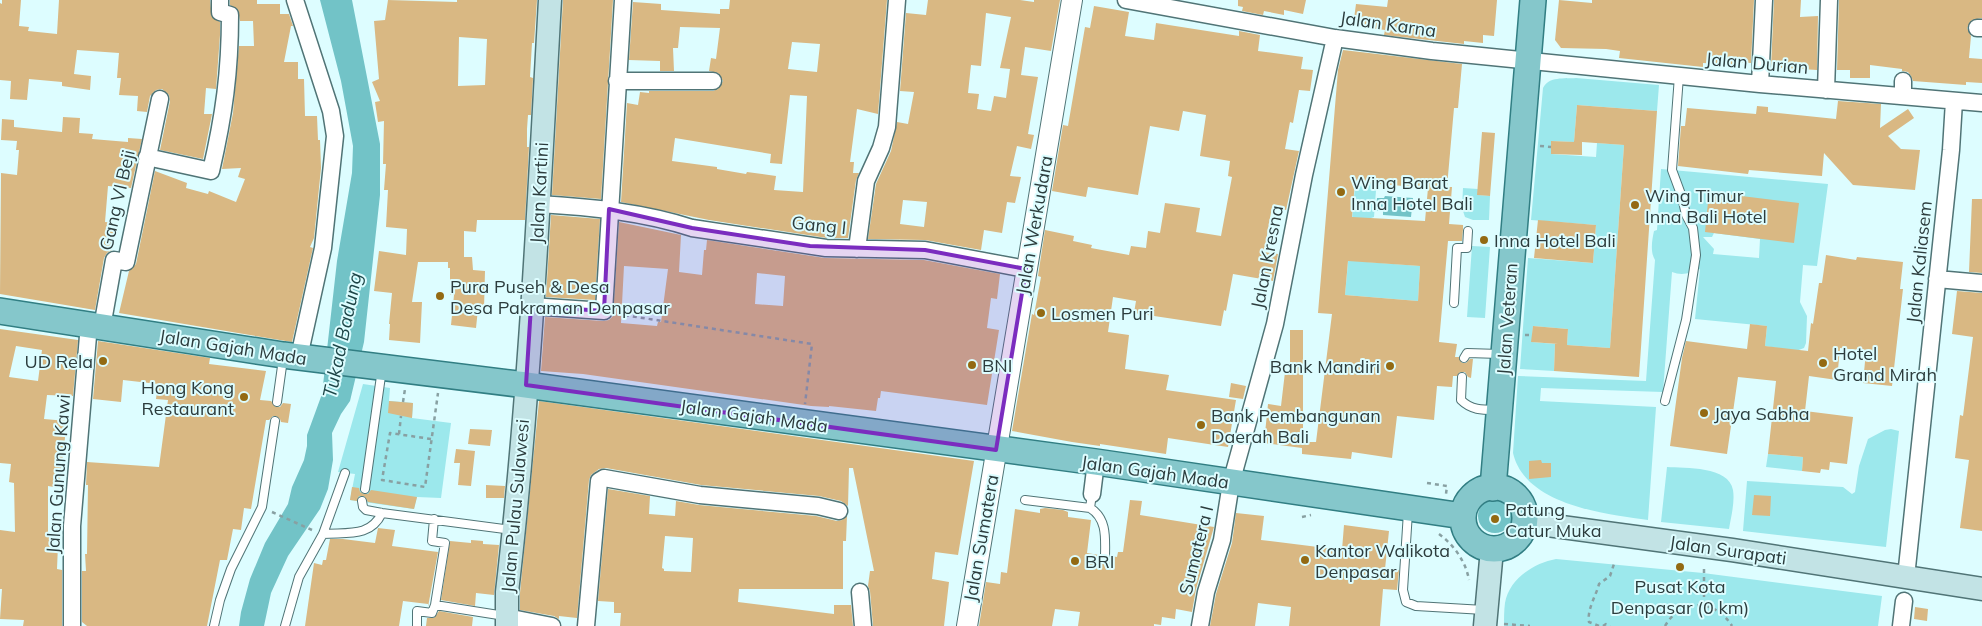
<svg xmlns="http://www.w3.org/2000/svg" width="1982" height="626" viewBox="0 0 1982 626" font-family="Mulish,sans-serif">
  <rect width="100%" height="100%" fill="#ddfdff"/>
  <path fill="#9ce8ec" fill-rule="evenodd" d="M1576,78L1659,85L1657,111L1577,105L1574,142L1551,141V154L1596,157L1597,143L1624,145L1610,348L1567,345L1568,329L1533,326L1532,342L1555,344L1554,371L1520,369L1528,258L1593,263L1596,225L1531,220L1543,88C1549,76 1564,79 1576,78Z
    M1661,169L1828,184L1817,266L1803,265L1800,302L1807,316L1806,343L1804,348L1796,351L1765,346L1767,326L1695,319L1700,269C1691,273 1682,276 1672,272L1663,392L1541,388L1540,401L1656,407L1648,520C1605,514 1525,505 1513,453L1518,376L1646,381L1655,260C1650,252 1652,240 1654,231L1657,230ZM1714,233L1760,239L1759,258L1713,254L1714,249L1703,237H1712Z
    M1356,176L1377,177L1374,217L1371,218L1367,262L1420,266L1418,301L1345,295Z
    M1463,188L1478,189V195L1490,196L1489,220H1473L1465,217L1462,208Z
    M1472,246L1490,247L1485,318L1467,317Z
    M363,384L390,388L389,401L413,403L412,418L451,423L441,498L417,497L414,509L350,500L355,474L338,472Z
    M1891,429L1899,431L1886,547L1743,531L1747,481L1843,487L1852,494L1855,492L1859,466L1868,439L1885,430Z
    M1768,454L1803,457L1802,471L1766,467Z
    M1667,467C1685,468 1729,466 1733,490C1735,502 1731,517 1729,529L1661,522Z
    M1556,559L1703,573L1882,596L1878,626H1504C1504,618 1504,610 1505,603C1509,579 1534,563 1556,559Z"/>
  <path fill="#72c3c7" d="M320,0H352L380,144V195L364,342L350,401L341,414L332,433L333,460L328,489L320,509L288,556L271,593L264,626H239L241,612L250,579L265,543L288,504L292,487L304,460L307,446V435L322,394L337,261L352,173L353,146L341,81Z
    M1385,196L1413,198L1411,217L1383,215V211H1376L1377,198H1384Z
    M1478 516a17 17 0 1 1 34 0a17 17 0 1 1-34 0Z"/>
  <path fill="#d9b883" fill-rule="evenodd" d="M2,0H21L19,26L29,27L28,31L57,34L59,0H210L212,17L220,22V35L216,89L206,88L204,114H212L203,159L160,150L170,101L169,95L162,89L156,90L150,96L147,112L137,111L138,96L119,95L121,78H117L119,53L77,50L74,74L91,76L90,90L62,86V82L29,79L27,100L10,99L11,81L0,80V3L2,4Z
    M230,0H257V4H280V14H289L293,26H291L284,62H298V79H304L305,116H317L318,140H320L321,168L314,238L310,247L313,248L292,342L119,313L129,271L136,264L155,171L187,183L186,188L208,194L209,191L236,202L245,179L238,177L241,168L222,169L233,113L239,46H254L253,21H240L238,10L230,5Z
    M388,0L457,2V0H537L534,43H532L530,77L533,78L531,115H528L527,129V147H529L525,220H477L476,232L464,231V257H472L473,270L485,271L484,309H478L476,328L451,325L454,295H450V268H448V262H418L412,302H422L420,343L389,340L390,324H389L392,293L374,291L379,251L406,255L407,229L386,227L388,190H384L386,164H383L384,121L378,122L375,102L380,101L372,82L379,79L374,21L385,20ZM459,37L487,39L485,85L458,86Z
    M563,0H613L601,199L552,195Z
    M730,0H887L878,114L857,109L850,162H854L853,173H859L856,180L848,238H827L709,220L621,202L627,103L638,105L640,92L649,93V91H713L718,89L723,81L718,73L709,71L711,58L716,59L720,28L680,27L678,48H673L674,71H660V61L629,60L633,2L661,4V10L720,14V9H729ZM792,42L820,44L817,72L788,69ZM790,95L807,96L803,192L774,190L776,176L747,172L746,174L717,169V167L672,161L675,138L771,154L770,163L782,164Z
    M928,0H1020L1034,2V0H1060L1051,51L1025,47L1021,75L1038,77L1028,134L1034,135L1031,149L1017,146L1010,176L1021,177L1015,203L1007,202L1002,233L984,230L981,250L925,240L868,239L876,184L891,151L897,122L908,124L914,92L900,91L906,13L926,15ZM986,13L1011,17L1000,68L1010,69L1006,98L994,96L991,111L977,109L979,94L968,93L971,65L981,66ZM903,200L927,202L924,227L900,224Z
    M1238,0H1306L1303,14L1284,10V15L1264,11L1263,15L1242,11L1243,7L1238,6Z
    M1388,0H1497L1494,36L1483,35V43L1464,41V44L1384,35L1385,30L1353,26L1356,4L1387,7Z
    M1559,0L1592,3V0H1754L1751,63L1737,62V65L1703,63V67L1619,58L1620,51L1606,49L1561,48L1555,40Z
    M1774,0H1801L1800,17L1818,16L1817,70L1771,67Z
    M1839,0H1982V18L1972,20L1967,28L1971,36L1969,58L1982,59V83L1966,82V85L1913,81L1911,76L1908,72L1902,71V69L1870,65V78H1850V70H1837Z
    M1094,6L1129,12L1125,36L1154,40L1156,23L1239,36V31L1260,35L1258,51L1303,57L1301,69L1313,70L1310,91L1299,90L1293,123L1290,122L1285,149L1299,151L1286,210L1272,207L1264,252L1278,254L1273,281L1233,274L1226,311L1224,310L1221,326L1134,313L1136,301L1113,297L1108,332L1129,335L1125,369L1169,375L1166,390L1236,400L1228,447L1168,438L1166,454L1100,444V446L1072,442L1012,431L1032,314L1034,315L1041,277L1038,276L1045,230L1074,236L1073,241L1092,245L1091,248L1129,255L1131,246L1146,248L1148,231L1160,233L1165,203L1200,208L1196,232L1221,236L1232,177L1228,176L1230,161L1200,156L1206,115L1183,111L1179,131L1150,126L1138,195L1088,187L1086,197L1052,191L1063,125L1068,126L1085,27L1090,28Z
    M1343,50L1462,64L1458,108H1454L1447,187H1452L1449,224L1463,225V229L1462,241H1448L1439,342L1457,344L1455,357H1459L1462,363H1466L1470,359H1473L1471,378L1468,377L1465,372H1460L1457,376H1453L1452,387L1437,386L1434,420L1397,416L1392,458L1352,452L1351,459L1302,454V448L1264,443L1268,404L1281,406L1285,372H1290V330H1303V442H1316L1332,314L1318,313L1338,70ZM1355,182L1428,188L1425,221L1352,217ZM1348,261L1420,266L1418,301L1345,295Z
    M1838,101L1881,104L1880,128L1908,109L1914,118L1888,136L1901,149L1920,150L1915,190L1853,185L1824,153L1822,176L1749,170L1748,174L1678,166L1681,126H1685L1687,108L1756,114L1757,106L1768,107V112L1836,119Z
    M1577,105L1657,111L1639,377L1554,371L1555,344H1558L1531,342L1533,326L1568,329L1567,345L1610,348L1624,145L1582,142V155L1551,154V141L1576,142H1574Z
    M63,117L80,118L79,133L93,134L92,139L128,142V138L142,139L131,188L108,186L105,222L115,223L112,250L107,253L104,258L95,310L0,294L1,173L17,175L19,150H16L17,141L1,140L2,119L14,120V127L62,132Z
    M1482,132L1495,133L1490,196L1477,195Z
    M1709,192L1799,203L1794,243L1705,232Z
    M1972,199H1982V273L1969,272Z
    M551,215L600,219L595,300L546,297Z
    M1538,220L1596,225L1593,263L1534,258Z
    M619,222L681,235L679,272L702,275L704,250H706L707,240L825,258L924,260L1000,274L997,299L991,298L987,328L999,330L987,405L881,391L880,398H878L876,411L829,406V407L811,406L583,374L541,371L545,317L603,321L609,320L613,316ZM624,266L668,269L661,322H658L657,326L621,323ZM757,273L785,276L783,306L755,304Z
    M1826,255L1856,260L1857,257L1903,262L1900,289H1903L1892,386L1863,383L1866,351L1840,348L1837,380L1809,376L1805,411L1853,417L1847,464L1830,462L1829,470L1821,469L1820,473L1802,471L1803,457L1768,454L1776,381L1738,377L1727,454L1670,446L1682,358L1686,341L1747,349L1750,324L1767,326L1765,346L1808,351L1811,323L1813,324L1819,283H1822Z
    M1957,291L1982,293V531L1960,528L1969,460L1955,458L1960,415L1963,416L1973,337L1952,334Z
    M0,329L78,340L73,396L47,395L44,419L67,421L59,488L48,486V534H54L53,544L58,545L57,569L62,570V626H23L24,620L0,619L2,589H0V530L15,532L14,483L9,482L11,464L0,463ZM16,346L42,350L38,381L9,377Z
    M98,341L210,358L209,364L266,371L260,400L271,401L276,407H280L283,403L291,404L288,423L281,422L280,419L276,416H273L269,420H266L251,509L244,508L241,530L233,529L227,560H220L207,626H87L82,622V571H86L85,554H87L88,485H86L87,462L159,467L168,400L156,399L158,384L123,380L121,402L93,399Z
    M1231,383L1246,386L1243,399L1229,397Z
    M389,401L413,403L412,418L388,413Z
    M539,401L974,461L958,555L935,552L932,579L949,582L944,626H873L870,591L868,586L870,571H874L853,468H849L848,506L841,501L819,496L701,485L606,468L599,469L591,475L589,480L577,618L559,616V619L554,616L520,610V593Z
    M470,429L492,430L490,446L468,444Z
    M456,449L475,451L471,486L458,485L460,463H454Z
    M1541,460L1542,463H1551V477L1529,479V461Z
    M486,485L505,486L504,498H486Z
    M352,487L359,488L360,492L364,494H368L371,490L417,497L414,509L368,502L364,496H359L357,501L350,500Z
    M608,489L650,496L649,514L675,516L676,501L699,505L816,516L837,521L842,520L847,516L846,541H843V589H739L738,602L834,614V605H851L853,626H620L621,613H614V602L598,601ZM665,536L693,538L691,572L664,571V569L662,568Z
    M1754,495L1771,496L1770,516L1752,515Z
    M1130,500L1142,501L1140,515L1214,527L1196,589L1192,612L1176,609L1175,619L1162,617L1161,625L1154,624V626H1078L1080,612L1055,609L1052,626H979L986,582L1000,584L1001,572L1007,573L1015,509L1040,513V509L1045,508L1063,510L1068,512V517L1091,520L1087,553L1099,555L1100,561L1105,564L1110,561L1111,556L1117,557L1118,552H1123Z
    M1236,513L1264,516L1261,540L1342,550L1344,525L1389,531L1385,569L1399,570L1397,590L1383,589L1380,626H1289L1291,607L1258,603L1255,626H1210L1216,594L1232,543Z
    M378,528L395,530L392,546L438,552L428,607V604L403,601L399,626H305L314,563L322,565L323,560H326L330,539H343L375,543Z
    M471,540L483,541V544L499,545L494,595L476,593L475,606L441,600L450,541L471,543Z
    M1915,607L1928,609L1927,621L1914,619Z
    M439,611L473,617L472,626H426L427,618H434Z"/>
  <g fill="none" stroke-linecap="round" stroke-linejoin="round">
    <defs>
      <path id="service" d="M1454,303L1457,248H1467L1468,231
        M1464,358L1467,353L1500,354
        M1462,377L1461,400C1471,410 1482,410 1495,410
        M1665,401L1686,320L1696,255L1693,228L1686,215L1682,197L1672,170L1679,76
        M277,402L283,359
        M365,489L382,369
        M1025,500L1090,508L1092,494
        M362,501L363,507L366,510L382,513L512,530
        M1090,508C1108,519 1105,540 1105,558
        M1408,512L1403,590L1406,602L1416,606L1484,610
        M434,519L432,541L445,543L435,605L505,616
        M323,534C347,532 370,538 382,513
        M214,626L220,600L231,569L262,507L275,421
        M285,626L299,577L323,534L345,473
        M417,626V611L432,613L435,605"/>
      <path id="minor" d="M295,0L331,111L335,136L323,248L299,357
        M1126,0L1335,38L1432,51L1760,84L1982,103
        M1977,28H1982
        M617,81H713
        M1760,84L1764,0
        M1826,90L1829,0
        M1903,96V81
        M147,157L211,171C224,115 230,72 230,15L220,12V0
        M539,204C590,207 643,212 692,228L826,248L925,250L1026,269
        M857,249L866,181L881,148L887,127L897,0
        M1937,279L1982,283
        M531,306L604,311L623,0
        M102,327L114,260L126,262L160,99
        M1092,494L1096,462
        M1906,577L1951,150L1954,101
        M860,592L863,626
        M506,617L552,626
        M72,626V526L89,324
        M586,626L599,481L604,478L700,495L818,506L839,511
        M1200,626L1206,592L1222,540L1231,483L1275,324L1304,175L1335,38
        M1901,626L1904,601"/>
      <path id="tertiary" d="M967,626L1072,0"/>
      <path id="secondary" d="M1524,522L1732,550L1982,589
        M507,626V592C530,396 539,197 550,0
        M1485,626L1492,549"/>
      <path id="primary" d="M0,311L283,355L526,385L1096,462L1463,516
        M1463 518a31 31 0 1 1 62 0a31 31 0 1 1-62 0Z
        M1493,488L1533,0"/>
    </defs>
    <use href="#service" stroke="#507476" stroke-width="10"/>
    <use href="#minor" stroke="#507476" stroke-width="19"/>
    <use href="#tertiary" stroke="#507476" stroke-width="22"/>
    <use href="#secondary" stroke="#507476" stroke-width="25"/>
    <use href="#primary" stroke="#317e83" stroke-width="28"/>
    <path stroke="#88a0a2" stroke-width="2.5" stroke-dasharray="4 4" stroke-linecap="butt" d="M1540,146L1551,147
      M617,314L812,344L805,404
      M1525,335H1532
      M403,402L405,389
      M399,434L401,416
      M431,439L390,433L382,480L425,487L438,393
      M1427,483L1447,486L1446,494
      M272,512L312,530
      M1302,517L1311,515
      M1439,534C1454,545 1466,562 1469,580
      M1704,605V566
      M1504,624L1530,626
      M1599,626L1589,622C1587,609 1596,596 1599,584L1610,576L1615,561
      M1603,626L1606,624L1610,626
      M1665,626C1681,598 1716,599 1732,626"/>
    <use href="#service" stroke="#fff" stroke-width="8"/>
    <use href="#minor" stroke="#fff" stroke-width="16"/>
    <use href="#tertiary" stroke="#fff" stroke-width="20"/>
    <use href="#secondary" stroke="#c2e3e5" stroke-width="22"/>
    <use href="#primary" stroke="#85c7cb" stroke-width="25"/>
  </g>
  <path fill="#7b2cbf" fill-opacity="0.2" stroke="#7b2cbf" stroke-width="4" stroke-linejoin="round" d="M609,209L692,228L810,246L925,250L1026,269L996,450L526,385L531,306L604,311Z"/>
  <g fill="#936a13" stroke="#ddfdff" stroke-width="2">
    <circle cx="1341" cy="192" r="5"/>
    <circle cx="1635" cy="205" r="5"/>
    <circle cx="1484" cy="240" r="5"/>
    <circle cx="440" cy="296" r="5"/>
    <circle cx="1041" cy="313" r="5"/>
    <circle cx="103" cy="361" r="5"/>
    <circle cx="1823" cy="363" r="5"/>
    <circle cx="972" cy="365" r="5"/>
    <circle cx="1390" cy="366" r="5"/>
    <circle cx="244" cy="397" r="5"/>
    <circle cx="1704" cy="413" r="5"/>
    <circle cx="1201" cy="425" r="5"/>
    <circle cx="1495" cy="519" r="5"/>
    <circle cx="1305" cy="560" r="5"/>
    <circle cx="1075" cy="561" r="5"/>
    <circle cx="1680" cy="567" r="5"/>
  </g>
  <g text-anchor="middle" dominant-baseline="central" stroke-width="4" stroke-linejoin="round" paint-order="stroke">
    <g font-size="18" fill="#2c3c3d" stroke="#ddfdff">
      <text transform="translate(1388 24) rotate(8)">Jalan Karna</text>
      <text transform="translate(1757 63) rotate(5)">Jalan Durian</text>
      <text transform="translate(539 193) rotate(-87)">Jalan Kartini</text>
      <text transform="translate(117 200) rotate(-77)">Gang VI Beji</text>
      <text transform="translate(819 225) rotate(6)">Gang I</text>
      <text transform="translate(1034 225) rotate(-80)">Jalan Werkudara</text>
      <text transform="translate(1267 257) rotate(-79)">Jalan Kresna</text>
      <text transform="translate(1919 262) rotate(-84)">Jalan Kaliasem</text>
      <text transform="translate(1507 319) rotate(-86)">Jalan Veteran</text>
      <text transform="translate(233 347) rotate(9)">Jalan Gajah Mada</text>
      <text transform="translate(754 416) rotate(8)">Jalan Gajah Mada</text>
      <text transform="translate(1155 472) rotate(8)">Jalan Gajah Mada</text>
      <text transform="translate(58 474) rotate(-86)">Jalan Gunung Kawi</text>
      <text transform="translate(515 506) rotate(-85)">Jalan Pulau Sulawesi</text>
      <text transform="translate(981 538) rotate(-80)">Jalan Sumatera</text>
      <text transform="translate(1196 550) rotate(-76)">Sumatera I</text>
      <text transform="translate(1728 550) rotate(8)">Jalan Surapati</text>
    </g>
    <g font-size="18" fill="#2c3c3d" stroke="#ddfdff" text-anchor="start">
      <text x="1351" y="182">Wing Barat<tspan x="1351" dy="21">Inna Hotel Bali</tspan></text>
      <text x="1645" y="195">Wing Timur<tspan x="1645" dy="21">Inna Bali Hotel</tspan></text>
      <text x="1494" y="240">Inna Hotel Bali</text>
      <text x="450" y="286">Pura Puseh &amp; Desa<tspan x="450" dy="21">Desa Pakraman Denpasar</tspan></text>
      <text x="1051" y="313">Losmen Puri</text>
      <text x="1833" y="353">Hotel<tspan x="1833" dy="21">Grand Mirah</tspan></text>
      <text x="93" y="361" text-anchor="end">UD Rela</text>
      <text x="982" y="365">BNI</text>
      <text x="1380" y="366" text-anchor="end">Bank Mandiri</text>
      <text x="234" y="387" text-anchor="end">Hong Kong<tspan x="234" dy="21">Restaurant</tspan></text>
      <text x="1714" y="413">Jaya Sabha</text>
      <text x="1211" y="415">Bank Pembangunan<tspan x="1211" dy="21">Daerah Bali</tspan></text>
      <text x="1505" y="509">Patung<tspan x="1505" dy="21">Catur Muka</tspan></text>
      <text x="1315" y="550">Kantor Walikota<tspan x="1315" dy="21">Denpasar</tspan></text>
      <text x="1085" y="561">BRI</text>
      <text x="1680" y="586" text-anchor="middle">Pusat Kota<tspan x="1680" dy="21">Denpasar (0 km)</tspan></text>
    </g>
    <g font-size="19" font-style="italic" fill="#1e4547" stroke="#ddfdff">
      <text transform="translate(342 335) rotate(-78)">Tukad Badung</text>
    </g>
  </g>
</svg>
